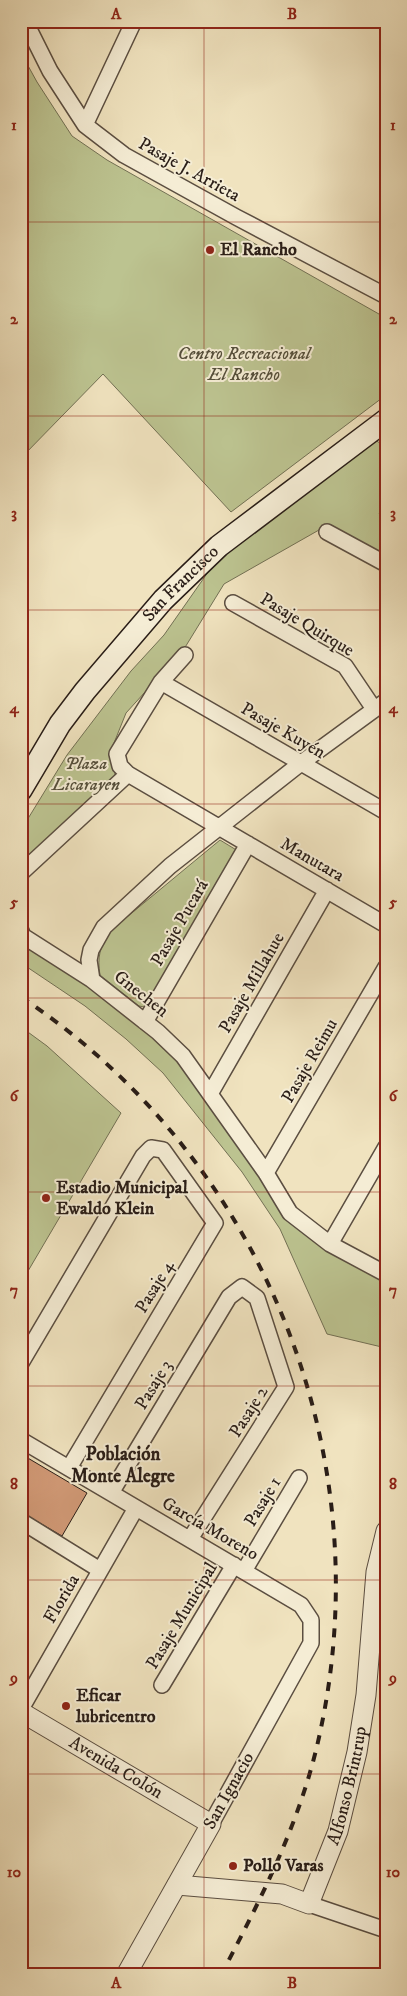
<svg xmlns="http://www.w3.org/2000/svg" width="407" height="1996" viewBox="0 0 407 1996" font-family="'IM FELL DW Pica',serif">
  <rect width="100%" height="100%" fill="#f0e3bf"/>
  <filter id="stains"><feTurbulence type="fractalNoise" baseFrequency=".004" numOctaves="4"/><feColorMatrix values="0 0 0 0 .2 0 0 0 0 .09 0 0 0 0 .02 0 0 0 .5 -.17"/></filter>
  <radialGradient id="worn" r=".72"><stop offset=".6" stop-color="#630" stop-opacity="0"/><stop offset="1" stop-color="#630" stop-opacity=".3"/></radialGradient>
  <path fill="#bcc390" stroke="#727054" d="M21,53L37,82L72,136L107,160L386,318V395L231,512L103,374L21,458Z
    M372,438L386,447V503L379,514L386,518V558L326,526L224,584L184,649L126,713L110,753L115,774V783L21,869V830L67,755L131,671L164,635L220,555Z
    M220,840L238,851L150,1008L139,1006L100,975C97,957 100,946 110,931Z
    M21,938L94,988L177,1058L313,1240L386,1282V1348L327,1334L280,1229L242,1172L163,1073L126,1039L85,1006L21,963Z
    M21,1027L47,1046L121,1113L21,1283Z"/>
  <path fill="#d29a77" stroke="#291d17" d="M21,1454L87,1493L62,1536L21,1512Z"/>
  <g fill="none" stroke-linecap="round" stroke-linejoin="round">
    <defs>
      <path id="minor" d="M25,21L50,71L85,125L124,155L236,217L386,296
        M85,125L134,21
        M327,532L386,564
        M233,603L345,666L374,709
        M161,682L386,812
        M386,701L301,763L170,866L104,927L91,950L89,960L92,980L158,1032L183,1056L266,1173L290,1213L330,1244L386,1274
        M128,774L386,925
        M21,873L128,774L120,766L117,754L161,682L185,655
        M21,931L23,936L92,980
        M145,1022L248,844
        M210,1094L327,890
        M266,1173L386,967
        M330,1244L386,1147
        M21,1363L143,1156L151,1148L163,1150L215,1223L69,1468
        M21,1440L301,1605L311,1620V1643L211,1824
        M111,1493L229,1297L242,1287L257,1298L286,1387L190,1539
        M21,1521L100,1570
        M244,1571L299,1478
        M162,1685L234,1565
        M21,1709L136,1508
        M309,1904L386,1930"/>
      <g id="tertiary">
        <path id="s1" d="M21,1712L211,1824L126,1975"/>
        <path id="s2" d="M177,1885L282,1894L309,1904L338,1831L357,1752L366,1695L376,1572L386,1531"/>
      </g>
      <g id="secondary">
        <path id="s3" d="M21,790L60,724L85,691L163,600L219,546L386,420"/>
      </g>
    </defs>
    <use href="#minor" stroke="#5b4e41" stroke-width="18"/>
    <use href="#tertiary" stroke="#5b4e41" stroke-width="21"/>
    <use href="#secondary" stroke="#291d17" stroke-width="24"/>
    <use href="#minor" stroke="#f5edd5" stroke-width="15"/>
    <use href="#tertiary" stroke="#f5edd5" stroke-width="19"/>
    <use href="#secondary" stroke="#f5edd5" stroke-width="21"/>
    <path stroke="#291d17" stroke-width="4" stroke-dasharray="9 9" stroke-linecap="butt" d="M21,997C260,1155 380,1448 321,1728C303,1817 263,1895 221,1975"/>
  </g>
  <path fill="none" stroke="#8f2418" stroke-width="1" stroke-opacity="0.55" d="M204,21V1975M21,222H386M21,416H386M21,610H386M21,804H386M21,998H386M21,1192H386M21,1386H386M21,1580H386M21,1774H386"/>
  <g fill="#8f2418" stroke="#f5edd5" stroke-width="2">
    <circle cx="210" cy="250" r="5"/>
    <circle cx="46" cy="1198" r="5"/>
    <circle cx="66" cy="1706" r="5"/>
    <circle cx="233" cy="1866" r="5"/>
  </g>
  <g text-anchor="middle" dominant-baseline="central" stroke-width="4" stroke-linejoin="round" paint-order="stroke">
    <g font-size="18" fill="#291d17" stroke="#f5edd5">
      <text transform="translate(189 170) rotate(29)">Pasaje J. Arrieta</text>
      <text stroke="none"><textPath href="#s3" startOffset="262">San Francisco</textPath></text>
      <text transform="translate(307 625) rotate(31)">Pasaje Quirque</text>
      <text transform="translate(283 731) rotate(30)">Pasaje Kuyén</text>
      <text transform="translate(312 860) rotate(30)">Manutara</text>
      <text transform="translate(180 923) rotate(-60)">Pasaje Pucará</text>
      <text transform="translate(252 983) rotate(-60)">Pasaje Millahue</text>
      <text transform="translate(141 994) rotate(38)">Gnechen</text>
      <text transform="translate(310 1061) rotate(-60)">Pasaje Reimu</text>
      <text transform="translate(155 1287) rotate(-59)">Pasaje 4</text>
      <text transform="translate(154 1385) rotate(-59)">Pasaje 3</text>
      <text transform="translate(249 1412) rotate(-58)">Pasaje 2</text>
      <text transform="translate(263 1502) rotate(-59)">Pasaje 1</text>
      <text transform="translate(210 1529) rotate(30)">García Moreno</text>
      <text transform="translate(62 1599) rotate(-60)">Florida</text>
      <text transform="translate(182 1616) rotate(-59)">Pasaje Municipal</text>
      <text stroke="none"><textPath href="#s1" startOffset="110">Avenida Colón</textPath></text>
      <text stroke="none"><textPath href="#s2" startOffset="259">Alfonso Brintrup</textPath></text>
      <text transform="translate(229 1791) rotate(-61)">San Ignacio</text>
    </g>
    <g font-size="18" font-weight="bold" fill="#291d17" stroke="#f5edd5" text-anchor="start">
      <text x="220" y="250">El Rancho</text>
      <text x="56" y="1188">Estadio Municipal<tspan x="56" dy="21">Ewaldo Klein</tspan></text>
      <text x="76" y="1696">Eficar<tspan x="76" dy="21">lubricentro</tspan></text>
      <text x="243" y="1866">Pollo Varas</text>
    </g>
    <g font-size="18" font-style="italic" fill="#554f3b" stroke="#f5edd5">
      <text x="244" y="354">Centro Recreacional<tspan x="244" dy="21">El Rancho</tspan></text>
      <text x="86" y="764">Plaza<tspan x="86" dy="21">Licarayen</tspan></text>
    </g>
    <g font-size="19" font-weight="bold" fill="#291d17" stroke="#f5edd5">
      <text x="123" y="1454">Población<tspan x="123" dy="22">Monte Alegre</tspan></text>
    </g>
  </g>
  <rect width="407" height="1996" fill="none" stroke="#f0e3bf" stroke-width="55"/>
  <rect x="28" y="28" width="352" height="1940" fill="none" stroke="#8f2418" stroke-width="2"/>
  <g font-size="16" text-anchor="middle" font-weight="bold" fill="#8f2418">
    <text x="116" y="19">A</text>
    <text x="292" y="19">B</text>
    <text x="14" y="130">1</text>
    <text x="393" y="130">1</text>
    <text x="14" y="324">2</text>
    <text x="393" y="324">2</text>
    <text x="14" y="518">3</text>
    <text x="393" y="518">3</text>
    <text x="14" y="713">4</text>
    <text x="393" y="713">4</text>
    <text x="14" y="907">5</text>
    <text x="393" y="907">5</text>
    <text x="14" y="1101">6</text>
    <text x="393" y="1101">6</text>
    <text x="14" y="1295">7</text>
    <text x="393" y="1295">7</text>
    <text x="14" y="1489">8</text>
    <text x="393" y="1489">8</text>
    <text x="14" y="1683">9</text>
    <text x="393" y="1683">9</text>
    <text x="14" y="1877">10</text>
    <text x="393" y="1877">10</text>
    <text x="116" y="1988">A</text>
    <text x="292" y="1988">B</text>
  </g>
  <rect width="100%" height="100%" filter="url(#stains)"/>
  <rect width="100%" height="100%" fill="url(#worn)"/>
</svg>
